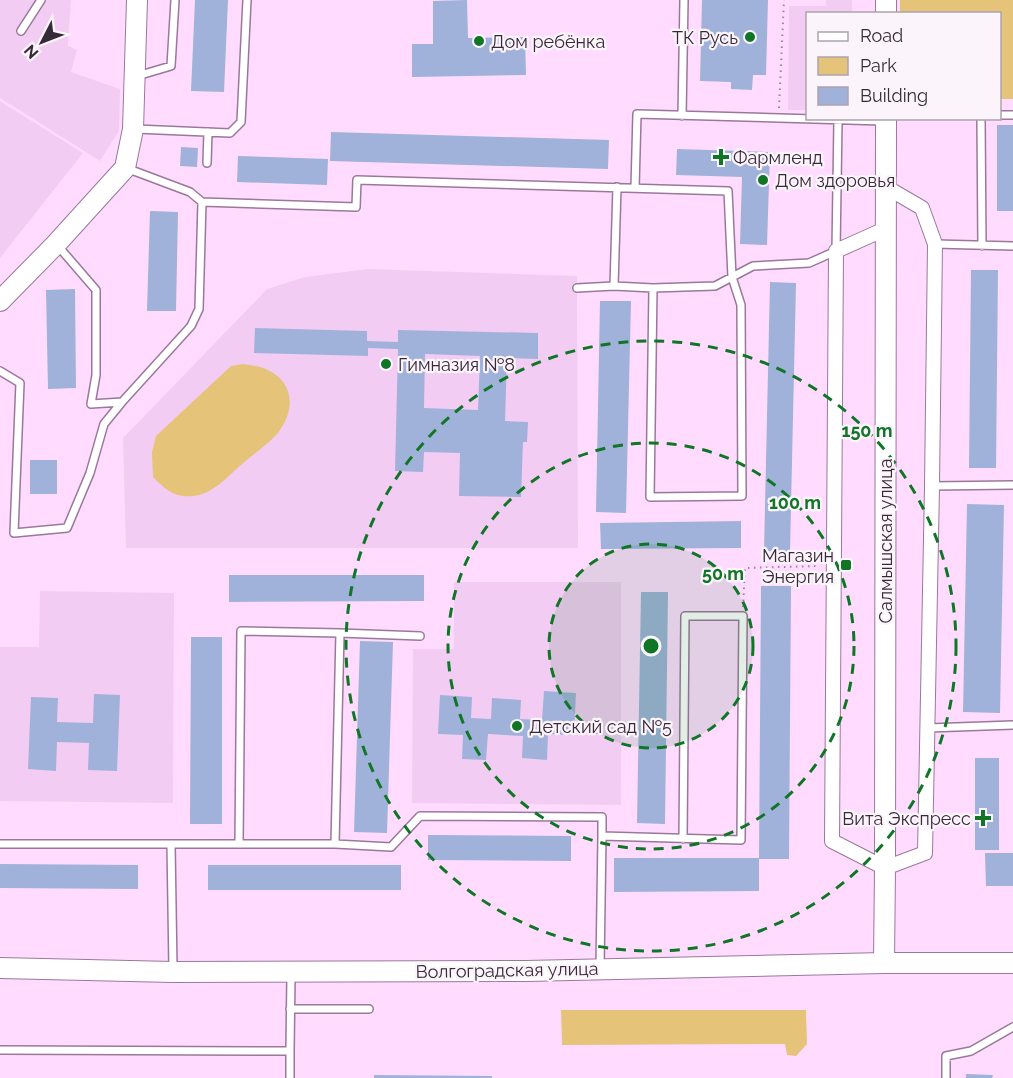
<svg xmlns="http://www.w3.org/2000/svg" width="1013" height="1078" viewBox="0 0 1013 1078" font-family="Raleway,sans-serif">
  <rect width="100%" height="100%" fill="#ffdcff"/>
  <path fill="#f3ccf3" d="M0,0H71L68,46L77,50L71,72L120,89L119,131L100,161L0,98Z
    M826,0H852V13L808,14L807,110H788L789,6H826Z
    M0,101L83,153L0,258Z
    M368,269L577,276L578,548H126L123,438L267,289L305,277Z
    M454,582H621V805L412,803L413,649H454Z
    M40,591L174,593L173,803L0,801V647H39Z"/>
  <path fill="#e5c379" d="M900,0H1013V99H1000V14L900,13Z
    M243,364C250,365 259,366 266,369C293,381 296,407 280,430C273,441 252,455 242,464C228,476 212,495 193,496C174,498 165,489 153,477L152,452L156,436L231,366Z
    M561,1010H806L807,1044L796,1056L787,1055L785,1044L562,1045Z"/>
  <path fill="#a0b2d9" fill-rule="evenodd" d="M195,0H228L224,92L191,91Z
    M467,0L468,38L525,37L526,75L412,77V44H433V1Z
    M702,0H768L766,75H753L752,90L731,89V82L700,81Z
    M997,125H1013V211H997Z
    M331,132L609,140L608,169L330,161Z
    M181,147L198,148L197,167L180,166Z
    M677,149L770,152L767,245L740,244L742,177L676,175Z
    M238,156L328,159L327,185L237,182Z
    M150,211L178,212L176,311H147Z
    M971,270H998L996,468H969Z
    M770,282L796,283L790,552L764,551Z
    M75,289L76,388L48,389L46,290Z
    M600,301H631L626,513L596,512Z
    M255,328L367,331V341L398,342V330L538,333V359L507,358L505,421L528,422L527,442H523L521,497L459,496L460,453L424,452L423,472L395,471L398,349L368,348V356L254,353ZM425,354L480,356L478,410L424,408Z
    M30,460H57V494H30Z
    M967,504L1004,505L1000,713L963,712Z
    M741,521V548L601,549L600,523Z
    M229,575H424V601L229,602Z
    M761,586H791L789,859H759Z
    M641,592H668L665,824L637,823Z
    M191,637H222V824H190Z
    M360,641L393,642L387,833L354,832Z
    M544,691L576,693L574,735L548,734L547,760L522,758L523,736L488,734L486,760L462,759L463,735L438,734L440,695L472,697L471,718L491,719L492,698L521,700L520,719L542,720Z
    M94,694L120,695L117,771L88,770L89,743L57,742L56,771L28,769L31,697L58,698L57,722L93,723Z
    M975,758H999V850H975Z
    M428,835L571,836V861L428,860Z
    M985,853H1013V886H986Z
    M614,858H759V891L614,892Z
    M0,864L138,865V889L0,888Z
    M208,865H401V890H208Z
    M966,1074L993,1075L992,1078H966Z
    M374,1075L492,1076V1078H374Z"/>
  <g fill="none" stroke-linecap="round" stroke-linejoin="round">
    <defs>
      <path id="lane" d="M21,31L41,0
        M137,76L171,66L175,0
        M1000,115H1013
        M682,116L684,0
        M981,118L982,246
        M136,129L230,133L241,122L247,0
        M207,163L208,132
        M126,168L190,192L202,202
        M617,187L614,286L653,288L715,286L753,266L809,263L836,251L838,120
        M635,188L637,114L883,121
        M935,244L1013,246
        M58,246L96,290V375L91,404L122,402L191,326L199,309L202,202L356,207L357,180L728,191L732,277L741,305L742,496L650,497L653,288
        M577,288L614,286
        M0,371L20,383L14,533L67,528L90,473L104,424L122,402
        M932,486L1013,485
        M340,633L420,636
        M928,728L1013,725
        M0,844C112,844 223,844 335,844L340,633L241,631L239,844
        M171,844L173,969
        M335,844L391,847L420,816L602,817V836
        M600,967L602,836L741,840L743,616H685L683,839
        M290,1009H369
        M0,1050L290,1051L291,975
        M290,1078V1051
        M946,1078V1056L971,1051L1013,1027"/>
      <path id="street" d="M885,229L836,251L832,841L885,868L925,853L932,486L935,244L922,208L886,187"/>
      <path id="secondary" d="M886,0V14
        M0,301L56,244L125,168L133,129L137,0
        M884,963L885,868L886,118
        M0,968L173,972L526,971L884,963H1013"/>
    </defs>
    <use href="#lane" stroke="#997999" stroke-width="10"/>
    <use href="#street" stroke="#997999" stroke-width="16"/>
    <use href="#secondary" stroke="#997999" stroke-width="22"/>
    <path stroke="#9b839b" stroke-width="2" stroke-dasharray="1.5 4.5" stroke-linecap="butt" d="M779,108L784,0
      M743,607L745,568L820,566"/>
    <use href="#lane" stroke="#fff" stroke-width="7"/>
    <use href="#street" stroke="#fff" stroke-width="14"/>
    <use href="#secondary" stroke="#fff" stroke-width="20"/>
  </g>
  <circle cx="651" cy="646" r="102" fill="#117526" fill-opacity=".12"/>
  <g fill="none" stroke="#117526" stroke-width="3" stroke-dasharray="10 8">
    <circle cx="651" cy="646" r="102"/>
    <circle cx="651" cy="646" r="203"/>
    <circle cx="651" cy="646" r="305"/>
  </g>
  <g fill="#117526" stroke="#fbf4fb" stroke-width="2">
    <circle cx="750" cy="37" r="6"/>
    <circle cx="479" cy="41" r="6"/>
    <path d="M718 148h6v6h6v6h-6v6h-6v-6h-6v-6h6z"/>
    <circle cx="763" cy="180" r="6"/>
    <circle cx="386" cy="364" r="6"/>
    <rect x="840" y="559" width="12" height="12" rx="3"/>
    <circle cx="517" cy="726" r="6"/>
    <path d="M980 809h6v6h6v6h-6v6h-6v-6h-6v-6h6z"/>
  </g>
  <g text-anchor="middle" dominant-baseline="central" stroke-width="4.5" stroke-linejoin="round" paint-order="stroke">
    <g font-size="18" fill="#372a37" stroke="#fbf4fb" text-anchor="start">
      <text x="738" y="37" text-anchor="end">ТК Русь</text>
      <text x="491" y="41">Дом ребёнка</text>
      <text x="733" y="157">Фармленд</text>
      <text x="775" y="180">Дом здоровья</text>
      <text x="398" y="364">Гимназия №8</text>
      <text x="834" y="555" text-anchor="end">Магазин<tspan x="834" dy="21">Энергия</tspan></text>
      <text x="529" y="726">Детский сад №5</text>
      <text x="971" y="818" text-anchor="end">Вита Экспресс</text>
    </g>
    <g font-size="18" fill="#372a37" stroke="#fbf4fb">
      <text transform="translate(885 541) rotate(-90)">Салмышская улица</text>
      <text transform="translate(507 970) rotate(-1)">Волгоградская улица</text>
    </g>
  </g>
  <circle cx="651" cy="646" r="9" fill="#117526" stroke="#fbf4fb" stroke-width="3"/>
  <g font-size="18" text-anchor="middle" font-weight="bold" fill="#117526" stroke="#fbf4fb" stroke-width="4.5" stroke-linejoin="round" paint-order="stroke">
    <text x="867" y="437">150 m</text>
    <text x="795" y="509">100 m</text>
    <text x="723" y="580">50 m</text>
  </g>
  <rect x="806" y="12" width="195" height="108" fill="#fbf4fb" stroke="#ada3ad" stroke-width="1.5"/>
  <rect x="818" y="32" width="30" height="9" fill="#ffffff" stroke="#ada3ad" stroke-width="1.5"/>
  <text x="860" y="42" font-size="18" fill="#372a37">Road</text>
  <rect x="818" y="57" width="30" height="18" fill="#e5c379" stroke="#ada3ad" stroke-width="1.5"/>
  <text x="860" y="72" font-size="18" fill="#372a37">Park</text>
  <rect x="818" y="87" width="30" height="18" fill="#a0b2d9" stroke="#ada3ad" stroke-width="1.5"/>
  <text x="860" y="102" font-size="18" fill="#372a37">Building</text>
  <g transform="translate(42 42) rotate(228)" stroke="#fbf4fb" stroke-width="4.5" paint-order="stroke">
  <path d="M0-4.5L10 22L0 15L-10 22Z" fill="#372a37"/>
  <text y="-9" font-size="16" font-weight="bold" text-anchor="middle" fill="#372a37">N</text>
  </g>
</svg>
